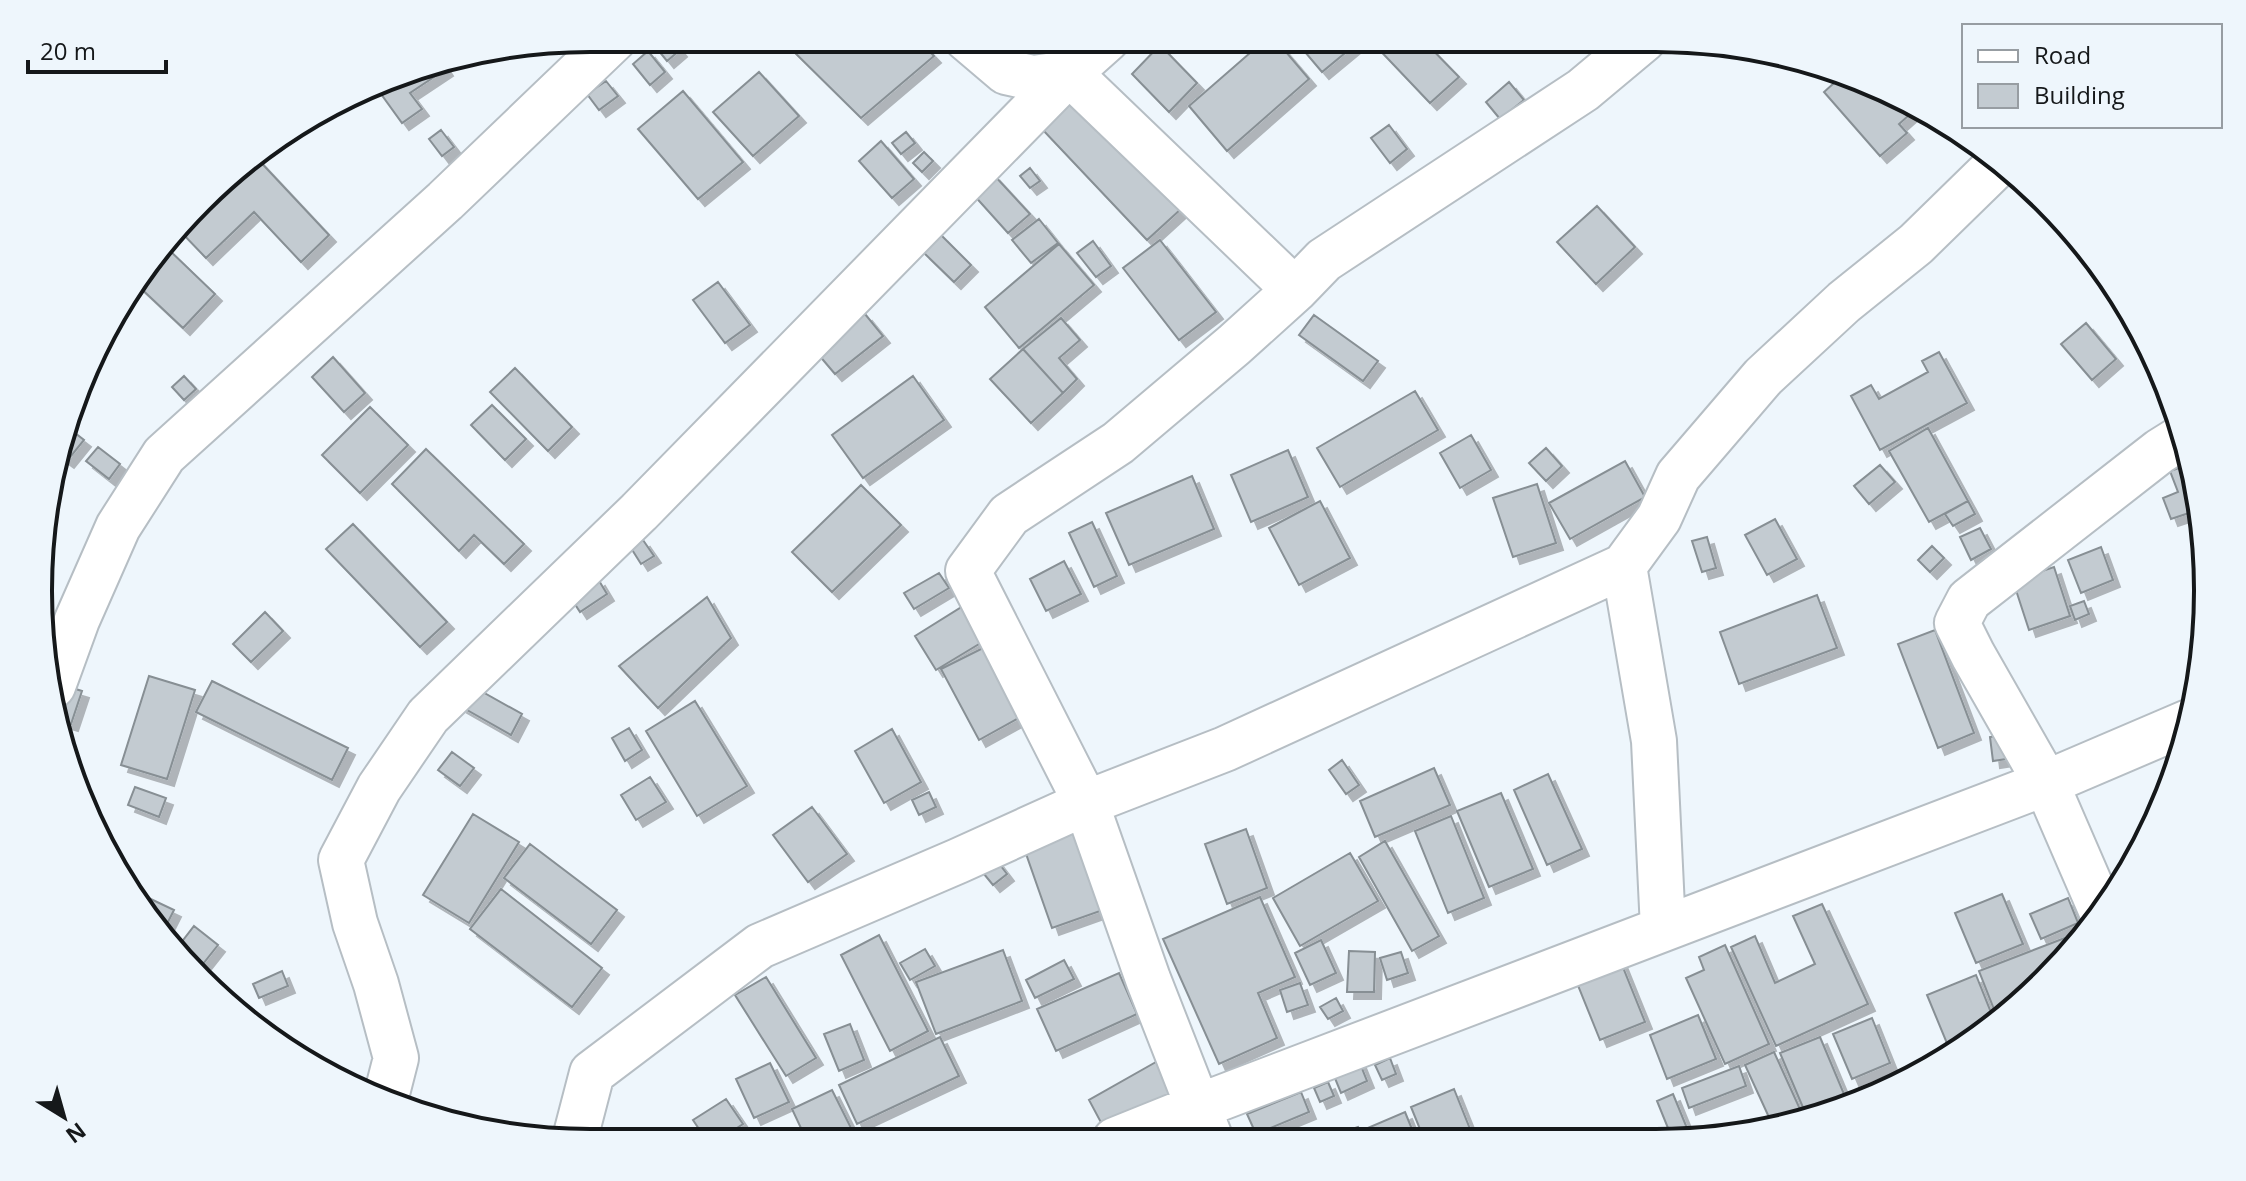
<svg xmlns="http://www.w3.org/2000/svg" width="2246" height="1181" viewBox="0 0 2246 1181" font-family="'Open Sans',sans-serif">
  <defs>
    <filter id="shadow"><feDropShadow dx="7" dy="7" stdDeviation="0" flood-color="#0004"/></filter>
  </defs>
  <rect width="100%" height="100%" fill="#eef6fc"/>
  <path fill="#c3cbd1" stroke="#878f94" stroke-width="2" filter="url(#shadow)" d="M661,38H670L680,50L667,61L654,45Z
    M780,38H917L934,56L861,118Z
    M1266,39H1275L1309,79L1227,151L1189,106Z
    M1294,39H1362L1322,72Z
    M1373,39H1422L1459,77L1430,103L1371,41Z
    M1160,45L1197,83L1169,112L1132,74Z
    M648,51L665,72L650,85L633,64Z
    M442,63L446,69L410,93L422,109L402,123L376,87L412,67Z
    M759,72L799,116L753,156L713,112Z
    M1844,74L1900,95L1917,108L1899,124L1907,133L1880,156L1824,92Z
    M606,81L618,96L599,110L587,94Z
    M1509,82L1524,100L1500,119L1486,102Z
    M683,91L743,162L698,199L638,129Z
    M1075,97L1181,209L1147,240L1042,129Z
    M1389,125L1407,149L1390,163L1371,138Z
    M441,130L454,147L442,156L429,139Z
    M906,132L915,143L901,154L892,143Z
    M881,141L914,179L892,198L859,161Z
    M924,152L933,161L922,172L913,163Z
    M253,154L329,235L301,262L254,212L206,258L180,231Z
    M1030,168L1040,181L1030,188L1020,176Z
    M993,174L1030,214L1008,233L972,193Z
    M1597,206L1635,247L1596,284L1557,242Z
    M1039,219L1058,243L1031,263L1012,240Z
    M941,235L971,265L954,282L923,252Z
    M1160,240L1216,312L1179,340L1123,268Z
    M1093,241L1111,266L1096,277L1077,253Z
    M1059,244L1094,285L1019,348L985,307Z
    M166,247L215,294L183,328L133,281Z
    M718,282L750,325L725,343L693,300Z
    M865,314L883,336L835,374L818,354Z
    M1314,315L1378,361L1363,381L1299,335Z
    M1061,318L1080,340L1059,358L1077,379L1063,393L1023,349Z
    M2086,323L2116,359L2092,380L2061,344Z
    M1023,349L1063,393L1031,423L990,379Z
    M1939,352L1967,403L1880,450L1851,396L1871,385L1879,399L1928,372L1922,361Z
    M333,357L365,393L344,412L312,377Z
    M515,368L572,427L548,451L490,392Z
    M184,376L196,389L184,400L172,387Z
    M913,376L944,420L863,478L832,435Z
    M1415,391L1438,430L1340,487L1317,448Z
    M492,405L526,439L505,460L471,425Z
    M370,407L408,445L360,493L322,455Z
    M66,426L84,440L67,461L56,453Z
    M1928,428L1968,501L1929,522L1889,451Z
    M1471,435L1491,470L1460,488L1440,453Z
    M98,447L120,464L109,479L86,461Z
    M1546,448L1562,466L1546,481L1529,463Z
    M426,449L524,544L504,564L474,535L459,551L392,484Z
    M1288,450L1308,497L1251,522L1231,475Z
    M1625,461L1645,497L1570,539L1549,503Z
    M2191,464L2201,509L2171,519L2163,498L2178,492L2170,471Z
    M1880,465L1895,482L1869,504L1854,486Z
    M1192,476L1214,529L1129,565L1106,513Z
    M1537,484L1556,543L1513,557L1493,498Z
    M861,485L901,525L832,592L792,552Z
    M1320,501L1350,558L1299,585L1269,528Z
    M1968,501L1975,514L1953,526L1945,514Z
    M1775,519L1797,559L1767,575L1745,535Z
    M1092,522L1117,576L1094,587L1069,533Z
    M353,524L447,622L420,647L326,549Z
    M1980,528L1991,549L1971,560L1960,537Z
    M1707,537L1716,568L1702,572L1692,541Z
    M643,540L654,556L641,564L631,548Z
    M1932,546L1944,558L1930,572L1918,560Z
    M2101,547L2113,580L2081,593L2068,560Z
    M1064,561L1081,594L1046,611L1030,579Z
    M2054,567L2070,616L2029,630L2013,581Z
    M939,573L949,588L914,609L904,593Z
    M598,579L607,594L580,612L571,598Z
    M1817,595L1837,648L1739,684L1720,632Z
    M707,597L731,638L658,708L619,666Z
    M2084,601L2089,614L2075,620L2070,606Z
    M968,603L989,638L936,670L915,636Z
    M265,612L283,631L251,662L233,644Z
    M1935,630L1974,733L1938,748L1898,644Z
    M987,646L1024,715L979,740L941,669Z
    M149,676L195,690L167,779L121,765Z
    M212,681L348,748L332,780L196,712Z
    M59,684L82,691L71,724L61,721L55,696Z
    M472,686L522,714L511,735L460,706Z
    M695,701L747,786L697,816L646,731Z
    M629,728L642,750L625,761L612,738Z
    M892,729L921,782L884,803L855,751Z
    M2010,734L2013,758L1993,761L1990,737Z
    M452,752L474,768L460,786L438,770Z
    M1342,760L1359,785L1346,794L1329,770Z
    M1434,768L1450,805L1375,837L1360,801Z
    M1548,774L1582,849L1547,865L1514,790Z
    M650,777L666,802L636,820L621,795Z
    M135,787L166,798L159,817L128,805Z
    M929,792L936,807L919,815L912,800Z
    M1501,793L1533,869L1489,887L1457,811Z
    M812,807L847,854L808,882L773,835Z
    M473,814L519,842L469,923L423,895Z
    M1451,816L1484,898L1448,913L1415,831Z
    M1246,829L1267,888L1227,904L1205,844Z
    M1075,830L1103,910L1052,928L1024,848Z
    M1385,841L1439,936L1412,951L1359,857Z
    M530,844L617,910L591,944L504,878Z
    M1350,853L1378,901L1300,946L1273,898Z
    M994,857L1007,874L993,885L979,868Z
    M501,889L602,968L572,1007L470,929Z
    M136,892L174,910L162,934Z
    M2002,894L2023,944L1976,963L1955,913Z
    M1260,897L1295,977L1258,993L1277,1038L1219,1064L1163,939Z
    M2068,898L2078,923L2041,939L2030,914Z
    M1822,904L1868,1004L1776,1046L1731,947L1755,936L1775,983L1815,964L1793,916Z
    M194,926L218,945L195,974L174,952Z
    M2083,931L2084,935L2071,954L2051,973L2043,976L2044,980L1999,1022L1979,971Z
    M879,935L928,1031L890,1051L841,955Z
    M1321,940L1336,973L1310,985L1295,953Z
    M1725,945L1769,1044L1725,1064L1686,978L1704,970L1699,957Z
    M925,949L935,966L910,980L900,963Z
    M1003,950L1022,1001L936,1034L916,982Z
    M1349,951L1375,952L1374,992H1347Z
    M1401,952L1408,973L1387,980L1380,958Z
    M1064,960L1074,979L1035,998L1026,980Z
    M1620,960L1645,1022L1600,1040L1575,978Z
    M282,971L288,986L259,998L253,984Z
    M1119,973L1137,1014L1056,1051L1037,1009Z
    M1976,975L1996,1025L1951,1053L1927,995Z
    M766,977L816,1058L786,1076L735,995Z
    M1300,983L1308,1005L1287,1012L1280,990Z
    M1336,998L1343,1011L1328,1019L1320,1007Z
    M1698,1015L1716,1059L1667,1079L1650,1035Z
    M1872,1018L1890,1063L1852,1079L1833,1034Z
    M850,1024L864,1060L839,1071L824,1034Z
    M940,1037L959,1076L857,1124L839,1085Z
    M1820,1037L1849,1106L1807,1117L1780,1053Z
    M1774,1052L1804,1118L1773,1126L1745,1065Z
    M1163,1058L1180,1088L1105,1130L1089,1100Z
    M1390,1058L1396,1074L1382,1080L1375,1065Z
    M1359,1061L1367,1081L1341,1093L1332,1071Z
    M770,1063L789,1102L754,1118L736,1079Z
    M1739,1066L1746,1086L1689,1108L1682,1088Z
    M1328,1082L1334,1096L1320,1102L1314,1088Z
    M1454,1089L1474,1139H1424L1411,1107Z
    M832,1090L857,1140L807,1141L792,1109Z
    M1301,1092L1309,1112L1256,1134L1247,1114Z
    M1673,1094L1691,1138H1672L1657,1101Z
    M726,1099L743,1124L717,1141H707L693,1120Z
    M1405,1112L1416,1139H1367L1363,1130Z
    M1358,1127L1363,1139H1343L1340,1133Z"/>
  <g fill="none" stroke-linecap="round" stroke-linejoin="round">
    <defs>
      <path id="street" d="M966,38L1006,72L1033,78L1069,73L1295,290
        M1624,566L1654,741L1663,929
        M53,686L77,620L118,527L164,455L445,201L615,38
        M2101,910L2046,783L1973,655L1957,623L1969,600L2160,451L2184,436
        M385,1101L396,1058L376,984L355,923L341,860L379,788L428,716L639,512L1069,73L1107,39
        M1115,1140L1197,1107L2046,783L2191,721
        M1211,1140L1148,979L1086,803L968,571L1009,515L1118,443L1234,345L1295,290L1324,260L1583,90L1644,39
        M574,1142L592,1073L760,946L958,861L1086,803L1225,749L1624,566L1659,518L1678,476L1763,377L1844,302L1916,244L2001,161"/>
    </defs>
    <use href="#street" stroke="#b6bec4" stroke-width="48"/>
    <use href="#street" stroke="#fff" stroke-width="44"/>
  </g>
  <path d="M0 0H2246V1181H0ZM590 52H1656A538 538 0 0 1 2194 590V591A538 538 0 0 1 1656 1129H590A538 538 0 0 1 52 591V590A538 538 0 0 1 590 52Z" fill="#eef6fc" fill-rule="evenodd"/>
  <path fill="none" stroke="#15181a" stroke-width="4" d="M590 52H1656A538 538 0 0 1 2194 590V591A538 538 0 0 1 1656 1129H590A538 538 0 0 1 52 591V590A538 538 0 0 1 590 52Z"/>
  <rect x="1962" y="24" width="260" height="104" fill="#eef6fc" stroke="#979da2" stroke-width="2"/>
  <rect x="1978" y="50" width="40" height="12" fill="#ffffff" stroke="#979da2" stroke-width="2"/>
  <text x="2034" y="64" font-size="24" fill="#15181a">Road</text>
  <rect x="1978" y="84" width="40" height="24" fill="#c3cbd1" stroke="#979da2" stroke-width="2"/>
  <text x="2034" y="104" font-size="24" fill="#15181a">Building</text>
  <g transform="translate(64 1117) rotate(143)" stroke="#eef6fc" stroke-width="6" paint-order="stroke">
  <path d="M0-6L14 30L0 20L-14 30Z" fill="#15181a"/>
  <text y="-12" font-size="22" font-weight="bold" text-anchor="middle" fill="#15181a">N</text>
  </g>
  <path d="M28 60v12h138v-12" fill="none" stroke="#15181a" stroke-width="4"/>
  <text x="40" y="60" font-size="24" fill="#15181a" stroke="#eef6fc" stroke-width="6" paint-order="stroke">20 m</text>
</svg>
